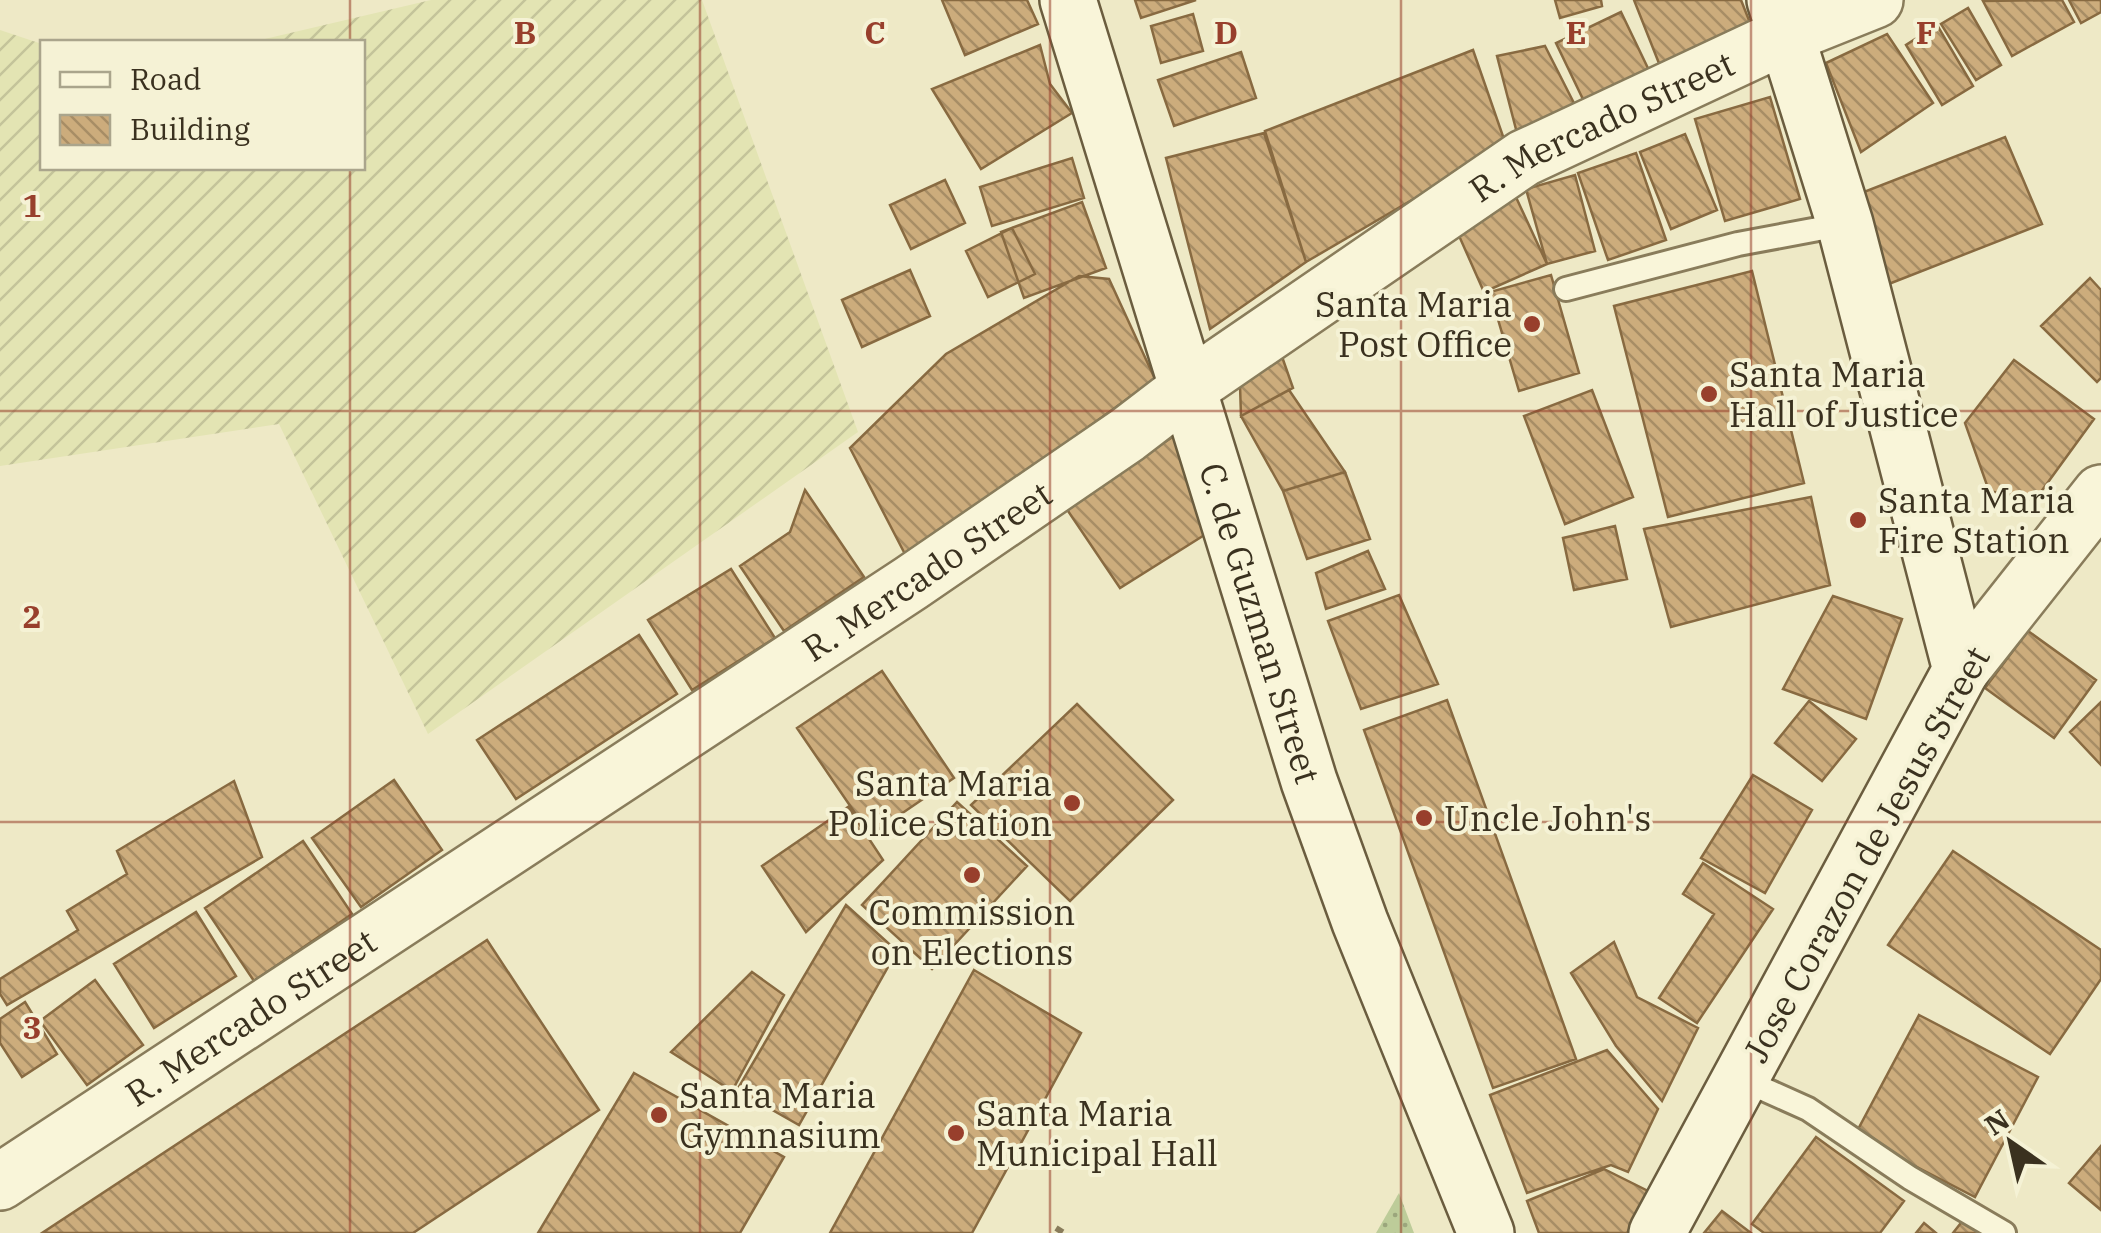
<svg xmlns="http://www.w3.org/2000/svg" width="2101" height="1233" viewBox="0 0 2101 1233" font-family="'IBM Plex Serif',serif">
  <defs>
    <pattern id="farmland-furrows" width="10" height="10" patternUnits="userSpaceOnUse" patternTransform="scale(2.5)"><rect width="10" height="10" fill="#e3e4b3"/><path d="M-1 1l2-2M0 10L10 0M9 11l2-2" fill="none" stroke="#c4c49a"/></pattern>
    <pattern id="grass-dots" width="8" height="8" patternUnits="userSpaceOnUse" patternTransform="scale(2.5)"><rect width="8" height="8" fill="#bdcc99"/><path d="M2 2h.1M6 6h.1" fill="none" stroke="#9ba67c" stroke-width="1.8" stroke-linecap="round"/></pattern>
    <pattern id="building-back-hatch" width="6" height="6" patternUnits="userSpaceOnUse" patternTransform="scale(2.5)"><rect width="6" height="6" fill="#ccac7c"/><path d="M-1 5l2 2M0 0l6 6M5-1l2 2" fill="none" stroke="#a78d65"/></pattern>
  </defs>
  <rect width="100%" height="100%" fill="#eee9c6"/>
  <path fill="url(#farmland-furrows)" d="M431,0H702L858,432L428,734L279,424L0,466V30L42,44V168H362V42H252Z"/>
  <path fill="url(#grass-dots)" d="M1399,1193L1414,1233H1376Z"/>
  <path fill="url(#building-back-hatch)" stroke="#886a41" stroke-width="2.5" d="M942,0H1027L1038,24L965,55Z
    M1135,0H1196L1141,18Z
    M1555,0H1601L1602,6L1560,18Z
    M1634,0H1741L1758,43L1666,81Z
    M2062,0L2074,22L2012,56L1983,1Z
    M2069,0H2101V12L2081,23Z
    M1968,8L2001,65L1976,80L1941,24Z
    M1621,12L1656,85L1592,118L1556,43Z
    M1193,14L1203,51L1161,63L1151,26Z
    M1937,25L1973,86L1942,105L1906,45Z
    M1887,34L1933,103L1861,152L1826,63Z
    M1040,45L1050,84L1072,113L981,169L932,89Z
    M1545,46L1582,119L1518,137L1497,56Z
    M1473,50L1506,145L1306,262L1265,131Z
    M1241,52L1256,98L1174,126L1158,80Z
    M1770,97L1800,199L1725,221L1695,119Z
    M1264,133L1306,262L1210,329L1166,158Z
    M1685,134L1717,210L1671,229L1640,152Z
    M2005,137L2042,224L1881,287L1851,197Z
    M1636,153L1666,240L1608,260L1578,173Z
    M1072,158L1084,198L992,226L980,187Z
    M1575,175L1595,251L1547,264L1526,189Z
    M945,180L965,223L911,249L890,205Z
    M1514,193L1547,264L1484,292L1452,220Z
    M1082,202L1106,268L1024,298L1001,232Z
    M1012,228L1035,274L988,297L966,251Z
    M910,270L930,316L862,347L842,300Z
    M1752,271L1804,483L1668,517L1614,306Z
    M1551,275L1579,373L1519,391L1490,292Z
    M1079,276L1109,279L1155,379L907,558L850,448L946,354Z
    M2090,278L2101,290V378L2097,382L2041,326Z
    M1280,351L1293,388L1241,416L1240,385Z
    M2014,360L2094,419L2035,500L1989,491L1965,423Z
    M1289,390L1345,472L1283,491L1241,416Z
    M1592,390L1633,497L1565,524L1524,416Z
    M1177,434L1206,534L1120,588L1066,508Z
    M1345,472L1370,539L1307,559L1283,491Z
    M805,490L864,577L784,631L740,566L790,532Z
    M1811,497L1830,585L1671,627L1644,529Z
    M1615,526L1627,579L1574,590L1563,538Z
    M1368,551L1385,589L1326,609L1316,573Z
    M731,569L775,638L692,690L648,620Z
    M1399,595L1438,684L1361,709L1328,621Z
    M1833,596L1902,619L1866,719L1783,689Z
    M2028,631L2096,680L2054,738L1985,688Z
    M639,635L677,694L516,799L477,740Z
    M882,671L954,778L870,835L797,728Z
    M1447,700L1576,1059L1493,1088L1364,730Z
    M1809,701L1856,739L1822,781L1775,743Z
    M2101,702V765L2070,732Z
    M1077,704L1173,800L1070,901L971,805Z
    M1753,775L1812,810L1765,893L1701,858Z
    M394,780L442,850L361,907L312,838Z
    M234,781L262,857L7,1005L0,994V979L78,930L67,911L127,874L117,851Z
    M957,802L1027,866L932,969L862,905Z
    M848,807L883,860L806,932L762,866Z
    M303,841L352,914L254,981L205,908Z
    M1953,851L2101,950V979L2050,1054L1888,945Z
    M1703,863L1773,909L1697,1023L1659,998L1714,914L1683,894Z
    M846,905L897,951L799,1125L737,1090Z
    M196,912L236,976L154,1028L114,964Z
    M487,940L599,1110L413,1233H42Z
    M1614,942L1637,997L1698,1028L1662,1101L1616,1046L1571,973Z
    M974,970L1081,1033L972,1233H830Z
    M752,972L784,995L732,1091L671,1052Z
    M95,980L143,1045L87,1085L40,1021Z
    M25,1002L57,1054L22,1077L0,1043V1019Z
    M1919,1015L2038,1077L1975,1197L1855,1135Z
    M1607,1050L1658,1109L1628,1172L1611,1165L1527,1193L1490,1095Z
    M634,1073L784,1157L740,1233H538Z
    M1816,1137L1904,1201L1880,1233H1764L1752,1224Z
    M2101,1146V1210L2069,1183Z
    M1604,1169L1652,1193L1627,1233H1539L1527,1201Z
    M1722,1211L1751,1233H1704Z
    M1964,1219L1982,1233H1953Z
    M1924,1223L1936,1233H1916Z"/>
  <g fill="none" stroke-linecap="round" stroke-linejoin="round">
    <defs>
      <path id="service" d="M1566,289L1738,244L1845,224
        M1741,1079L1808,1109L1910,1178L2004,1233"/>
      <g id="tertiary">
        <path d="M1961,670L2101,493"/>
        <path id="s1" d="M0,1182L911,583L1127,435L1187,389L1524,158L1785,36L1875,0"/>
      </g>
      <g id="secondary">
        <path id="s2" d="M1068,0L1309,781L1360,922L1486,1233"/>
        <path d="M1657,1233L1961,670L1845,224L1775,0"/>
      </g>
    </defs>
    <use href="#service" stroke="#897c5b" stroke-width="28"/>
    <use href="#tertiary" stroke="#897c5b" stroke-width="60"/>
    <use href="#secondary" stroke="#6b5d3f" stroke-width="60"/>
    <path stroke="#897c5b" stroke-width="6" stroke-dasharray="8 5" stroke-linecap="butt" d="M1056,1228L1064,1233"/>
    <use href="#service" stroke="#f9f5d9" stroke-width="22"/>
    <use href="#tertiary" stroke="#f9f5d9" stroke-width="55"/>
    <use href="#secondary" stroke="#f9f5d9" stroke-width="55"/>
  </g>
  <path fill="none" stroke="#983f2c" stroke-width="2.5" stroke-opacity="0.55" d="M350,0V42M700,0V1233M1050,0V1233M1401,0V1233M1751,0V1233M350,168V1233M0,411H2101M0,822H2101"/>
  <g fill="#983f2c" stroke="#f5f2d5" stroke-width="4">
    <circle cx="1532" cy="324" r="10"/>
    <circle cx="1709" cy="394" r="10"/>
    <circle cx="1858" cy="520" r="10"/>
    <circle cx="1072" cy="803" r="10"/>
    <circle cx="1424" cy="818" r="10"/>
    <circle cx="972" cy="875" r="10"/>
    <circle cx="659" cy="1115" r="10"/>
    <circle cx="956" cy="1133" r="10"/>
  </g>
  <g text-anchor="middle" dominant-baseline="central" stroke-width="8" stroke-linejoin="round" paint-order="stroke">
    <g font-size="35" fill="#3a311f" stroke="#f5f2d5">
      <text stroke="none"><textPath href="#s1" startOffset="1920">R. Mercado Street</textPath></text>
      <text stroke="none"><textPath href="#s1" startOffset="1110">R. Mercado Street</textPath></text>
      <text stroke="none"><textPath href="#s2" startOffset="652">C. de Guzman Street</textPath></text>
      <text transform="translate(1866 854) rotate(-61)">Jose Corazon de Jesus Street</text>
      <text stroke="none"><textPath href="#s1" startOffset="300">R. Mercado Street</textPath></text>
    </g>
    <g font-size="35" fill="#3a311f" stroke="#f5f2d5" text-anchor="start">
      <text x="1512" y="304" text-anchor="end">Santa Maria<tspan x="1512" dy="40">Post Office</tspan></text>
      <text x="1729" y="374">Santa Maria<tspan x="1729" dy="40">Hall of Justice</tspan></text>
      <text x="1878" y="500">Santa Maria<tspan x="1878" dy="40">Fire Station</tspan></text>
      <text x="1052" y="783" text-anchor="end">Santa Maria<tspan x="1052" dy="40">Police Station</tspan></text>
      <text x="1444" y="818">Uncle John's</text>
      <text x="972" y="912" text-anchor="middle">Commission<tspan x="972" dy="40">on Elections</tspan></text>
      <text x="679" y="1095">Santa Maria<tspan x="679" dy="40">Gymnasium</tspan></text>
      <text x="976" y="1113">Santa Maria<tspan x="976" dy="40">Municipal Hall</tspan></text>
    </g>
  </g>
  <g font-size="32" text-anchor="middle" font-weight="bold" fill="#983f2c" stroke="#f5f2d5" stroke-width="8" stroke-linejoin="round" paint-order="stroke">
    <text x="525" y="44">B</text>
    <text x="875" y="44">C</text>
    <text x="1226" y="44">D</text>
    <text x="1576" y="44">E</text>
    <text x="1926" y="44">F</text>
    <text x="32" y="217">1</text>
    <text x="32" y="628">2</text>
    <text x="32" y="1039">3</text>
  </g>
  <rect x="40" y="40" width="325" height="130" fill="#f5f2d5" stroke="#aaa58c" stroke-width="2.5"/>
  <rect x="60" y="72" width="50" height="15" fill="#f9f5d9" stroke="#aaa58c" stroke-width="2.5"/>
  <text x="130" y="90" font-size="30" fill="#3a311f">Road</text>
  <rect x="60" y="115" width="50" height="30" fill="url(#building-back-hatch)" stroke="#aaa58c" stroke-width="2.5"/>
  <text x="130" y="140" font-size="30" fill="#3a311f">Building</text>
  <g transform="translate(2011 1143) rotate(326)" stroke="#f5f2d5" stroke-width="8" paint-order="stroke">
  <path d="M0-8L18 38L0 25L-18 38Z" fill="#3a311f"/>
  <text y="-15" font-size="28" font-weight="bold" text-anchor="middle" fill="#3a311f">N</text>
  </g>
</svg>
